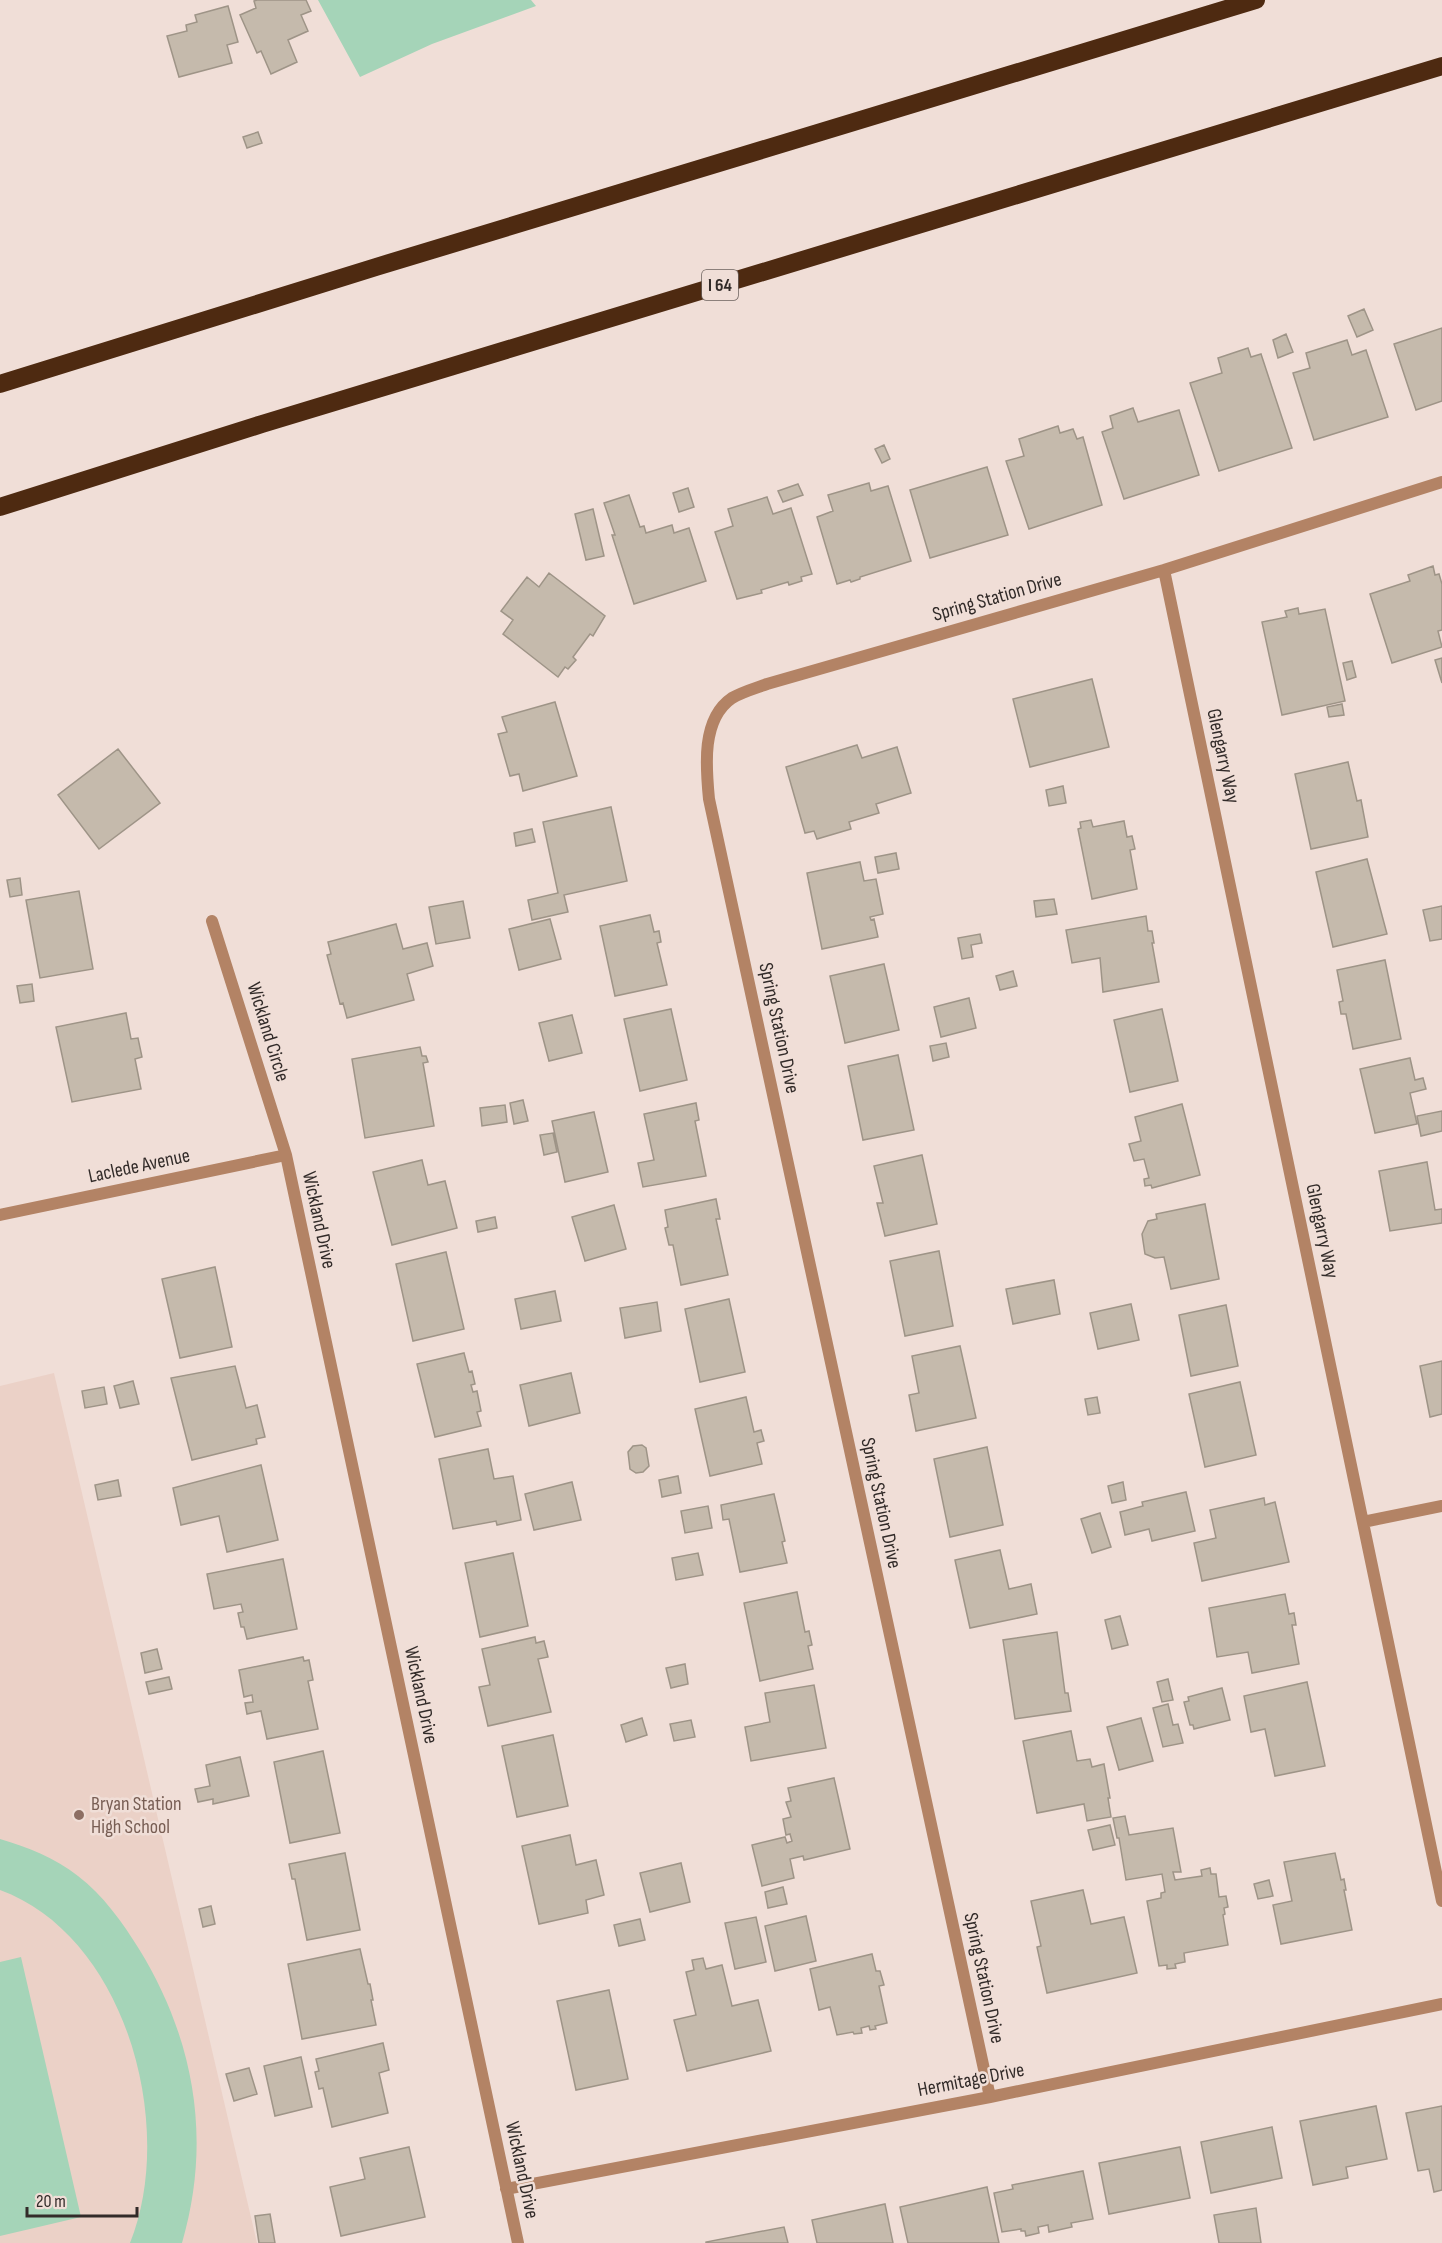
<svg xmlns="http://www.w3.org/2000/svg" width="1442" height="2243" viewBox="0 0 1442 2243" font-family="'Sofia Sans Condensed',sans-serif">
  <rect width="100%" height="100%" fill="#f0ded7"/>
  <path fill="#ebd1c7" d="M54,1373L257,2243H0V1386Z"/>
  <path fill="#a5d4b8" d="M318,0H531L536,6L432,44L360,77Z
    M0,1839C28,1847 55,1858 78,1876C103,1895 123,1923 139,1949C195,2040 212,2140 182,2243H130C177,2126 126,1936 0,1890Z
    M21,1957L81,2217L0,2236V1962Z"/>
  <path fill="#c5baac" stroke="#9e9487" stroke-width="1.5" d="M257,0H306L311,11L301,15L308,31L288,40L297,62L271,74L261,51L257,53L240,15L256,8L254,1Z
    M228,6L238,42L227,45L232,63L179,77L167,36L187,31L186,25L197,22L195,15Z
    M258,132L262,143L247,148L243,137Z
    M1364,309L1373,330L1357,337L1348,316Z
    M1442,328V401L1416,410L1394,344Z
    M1286,334L1293,352L1278,358L1273,340Z
    M1347,340L1352,355L1366,350L1388,417L1314,440L1293,373L1310,368L1306,353Z
    M1248,348L1251,357L1261,354L1292,448L1219,471L1190,383L1222,373L1218,358Z
    M1133,408L1138,422L1179,410L1199,475L1124,499L1102,432L1113,428L1110,416Z
    M1058,426L1060,433L1073,429L1077,439L1083,437L1102,505L1029,529L1006,461L1024,456L1019,439Z
    M884,445L890,459L882,463L875,449Z
    M987,467L1008,535L930,558L910,490Z
    M869,483L871,491L888,486L911,561L860,577V579L851,582L850,580L837,584L817,517L833,511L828,495Z
    M798,484L803,495L783,502L778,491Z
    M688,488L694,507L679,512L673,493Z
    M629,495L640,527L644,526L646,533L672,525L674,533L689,528L706,581L634,604L612,535H615L604,503Z
    M767,497L773,514L791,508L812,574L801,577L802,581L789,585L788,582L761,590L762,593L737,599L715,532L733,526L728,509Z
    M593,509L604,556L586,560L575,514Z
    M1433,566L1435,575L1439,574L1442,584V630L1438,631L1442,647L1392,663L1370,594L1410,581L1408,575Z
    M549,573L605,616L593,636L590,634L573,657L576,660L568,669L565,667L558,677L503,634L513,620L501,611L527,577L539,587Z
    M1298,608L1299,614L1325,609L1345,701L1282,715L1262,622L1287,617L1285,611Z
    M1442,658V683L1435,660Z
    M1352,661L1356,677L1347,680L1343,663Z
    M1092,679L1109,747L1030,767L1013,699Z
    M555,702L577,776L523,791L519,774L510,776L498,734L507,732L502,717Z
    M1342,704L1344,715L1329,717L1327,707Z
    M857,745L862,758L897,747L911,793L876,804L879,813L849,822L851,829L817,839L814,831L805,833L786,767Z
    M118,749L160,803L99,849L58,795Z
    M1348,762L1357,801L1361,800L1368,837L1311,849L1295,774Z
    M1063,786L1066,803L1049,806L1046,790Z
    M611,807L627,881L564,895L568,912L532,920L528,900L558,893L543,822Z
    M1091,820L1093,827L1124,821L1127,837L1132,836L1135,849L1130,850L1137,889L1092,899L1078,829L1081,828L1080,822Z
    M532,829L535,842L516,846L514,833Z
    M896,853L899,869L878,873L875,857Z
    M1367,859L1387,934L1333,947L1316,872Z
    M860,862L864,881L876,879L883,914L870,917L871,920L874,919L878,937L822,949L807,873Z
    M20,878L22,895L10,897L7,880Z
    M79,891L93,969L40,978L26,900Z
    M1054,899L1057,914L1036,917L1034,901Z
    M463,901L470,938L436,944L429,907Z
    M1442,906V939L1430,941L1423,910Z
    M650,915L654,932L659,931L661,942L657,943L667,985L615,996L600,926Z
    M1146,916L1148,931H1152L1154,943H1152L1159,982L1103,992L1100,958L1072,963L1066,930Z
    M550,919L561,959L519,970L509,929Z
    M396,924L403,949L427,943L433,966L407,974L414,1000L347,1018L343,1003L340,1004L327,955L331,954L328,942Z
    M980,934L982,943L971,945L973,957L962,959L958,938Z
    M1385,960L1401,1039L1353,1049L1346,1014H1341L1339,1002L1343,1001L1337,970Z
    M884,964L899,1030L845,1043L830,976Z
    M1013,971L1017,986L1000,990L996,976Z
    M32,984L34,1001L20,1003L17,986Z
    M969,998L976,1028L941,1037L934,1007Z
    M671,1009L687,1080L640,1091L624,1019Z
    M1162,1009L1178,1081L1130,1092L1114,1020Z
    M126,1013L131,1039L138,1038L142,1057L135,1059L141,1089L72,1102L56,1027Z
    M572,1015L582,1053L549,1061L539,1023Z
    M946,1043L949,1057L933,1061L930,1046Z
    M420,1047L422,1056H426L428,1062L423,1063L434,1126L365,1138L352,1059Z
    M898,1055L914,1130L863,1140L848,1066Z
    M1410,1058L1415,1080L1423,1078L1426,1089L1410,1093L1417,1124L1375,1133L1360,1069Z
    M523,1100L528,1121L514,1124L510,1103Z
    M696,1103L699,1120L695,1121L706,1176L643,1187L638,1163L654,1160L644,1114Z
    M1182,1104L1200,1175L1152,1188L1151,1185L1145,1186L1144,1179L1149,1178L1144,1159L1134,1161L1129,1144L1141,1141L1135,1117Z
    M505,1105L507,1122L482,1126L480,1108Z
    M1442,1111V1131L1421,1136L1417,1116Z
    M594,1112L608,1172L565,1182L552,1121Z
    M553,1133L557,1152L544,1155L540,1135Z
    M922,1155L937,1224L885,1236L877,1203H883L874,1166Z
    M422,1160L428,1185L445,1181L457,1228L392,1245L373,1172Z
    M1427,1162L1435,1210L1442,1209V1223L1390,1231L1379,1171Z
    M716,1199L720,1219H716L728,1275L681,1285L673,1245H669L665,1228L668,1227L665,1210Z
    M1205,1204L1219,1279L1171,1289L1164,1257L1155,1258L1145,1254L1142,1234L1148,1221L1157,1219L1156,1214Z
    M614,1205L626,1249L585,1261L572,1217Z
    M495,1217L497,1228L478,1232L476,1221Z
    M939,1251L953,1326L905,1336L890,1261Z
    M446,1252L464,1329L413,1341L396,1264Z
    M215,1267L232,1347L180,1358L162,1279Z
    M1054,1280L1060,1314L1013,1324L1006,1289Z
    M555,1291L561,1321L521,1329L515,1299Z
    M729,1299L745,1372L700,1382L685,1309Z
    M657,1302L661,1331L625,1338L620,1308Z
    M1131,1304L1139,1340L1098,1349L1090,1313Z
    M1226,1305L1238,1366L1191,1376L1179,1315Z
    M960,1346L976,1418L916,1431L909,1395L919,1393L912,1356Z
    M464,1353L469,1372L472,1371L475,1384L471,1385L473,1392L477,1391L481,1411L477,1412L481,1426L435,1437L417,1364Z
    M1442,1361V1414L1430,1417L1420,1366Z
    M235,1366L246,1408L257,1405L265,1437L256,1439L257,1444L192,1460L171,1378Z
    M571,1373L580,1413L529,1426L520,1385Z
    M133,1381L139,1404L120,1408L114,1386Z
    M1240,1382L1256,1455L1205,1467L1189,1394Z
    M104,1387L107,1404L85,1408L82,1391Z
    M746,1397L754,1432L761,1430L764,1441L757,1443L762,1464L710,1476L695,1409Z
    M1097,1397L1100,1413L1088,1415L1085,1399Z
    M642,1445L646,1448L649,1466L643,1472L636,1473L630,1469L628,1452L633,1446Z
    M987,1447L1003,1525L950,1537L934,1459Z
    M488,1449L494,1479L513,1476L521,1520L497,1525L496,1521L453,1529L439,1459Z
    M261,1465L278,1540L227,1552L219,1516L181,1525L173,1488Z
    M678,1476L681,1493L662,1497L659,1480Z
    M118,1480L121,1496L98,1500L95,1485Z
    M572,1482L581,1520L534,1530L525,1494Z
    M1123,1482L1126,1500L1112,1503L1108,1486Z
    M1186,1492L1195,1531L1152,1541L1149,1529L1125,1535L1120,1512L1143,1506L1142,1502Z
    M774,1494L785,1541L782,1542L787,1563L740,1572L729,1519L723,1520L721,1505Z
    M1264,1498L1265,1505L1275,1502L1289,1562L1202,1581L1194,1543L1216,1538L1210,1510Z
    M708,1506L712,1528L685,1533L681,1511Z
    M1100,1513L1111,1547L1092,1553L1081,1519Z
    M1000,1550L1009,1589L1031,1584L1037,1614L970,1628L955,1560Z
    M513,1553L528,1626L480,1637L465,1563Z
    M698,1553L703,1575L676,1580L672,1558Z
    M283,1559L297,1629L247,1639L244,1627H241L238,1613L243,1612L241,1604L214,1609L207,1574Z
    M797,1592L805,1632L809,1631L812,1645L808,1646L813,1669L760,1681L744,1603Z
    M1285,1594L1289,1614L1294,1613L1296,1625H1292L1299,1664L1252,1673L1248,1652L1217,1657L1209,1608Z
    M1120,1616L1128,1645L1112,1649L1105,1620Z
    M1057,1632L1065,1693H1068L1071,1711L1015,1719L1003,1640Z
    M535,1637L536,1643L544,1641L548,1657L538,1659L551,1712L488,1726L479,1687L490,1685L482,1649Z
    M157,1649L162,1669L145,1673L141,1653Z
    M303,1657L304,1661L309,1660L313,1680L308,1681L318,1729L267,1739L261,1711L247,1714L245,1703L253,1702L252,1695L244,1697L239,1670Z
    M685,1664L688,1684L671,1688L666,1668Z
    M169,1677L172,1689L149,1694L146,1682Z
    M1168,1679L1173,1700L1162,1702L1157,1682Z
    M1307,1682L1325,1766L1275,1776L1265,1729L1251,1732L1244,1696Z
    M814,1685L826,1748L751,1761L745,1727L770,1722L765,1693Z
    M1222,1688L1230,1720L1194,1729L1193,1725H1190L1184,1702L1189,1701L1188,1697Z
    M1168,1704L1173,1725L1178,1724L1183,1743L1163,1747L1153,1708Z
    M642,1718L647,1735L626,1742L621,1725Z
    M1141,1718L1153,1761L1119,1770L1107,1727Z
    M691,1720L695,1737L674,1741L670,1724Z
    M1071,1731L1077,1761L1090,1759L1092,1767L1104,1764L1110,1798H1108L1111,1817L1087,1821L1084,1804L1037,1813L1023,1741Z
    M553,1735L568,1806L517,1817L502,1746Z
    M323,1751L340,1833L290,1843L274,1762Z
    M240,1757L249,1796L213,1804V1799L198,1802L195,1789L210,1786L206,1765Z
    M834,1778L850,1849L804,1860L803,1856L790,1859L794,1878L762,1886L752,1845L785,1837L787,1843L792,1841L790,1834L786,1835L783,1819L791,1817L786,1802L791,1801L788,1788Z
    M1125,1816L1129,1835L1173,1828L1181,1872H1173L1175,1880L1202,1876L1201,1870L1210,1868L1211,1874H1216L1219,1897L1226,1896L1228,1907L1224,1908L1225,1914L1223,1915L1228,1945L1184,1953L1185,1962L1175,1964L1176,1968L1167,1969V1965L1159,1966L1147,1901L1161,1898V1893L1165,1892L1162,1874L1126,1880L1119,1838H1117L1113,1818Z
    M1110,1825L1115,1845L1093,1850L1088,1830Z
    M570,1835L576,1865L596,1860L604,1895L586,1900L588,1913L539,1924L522,1846Z
    M345,1853L360,1930L307,1940L295,1879H292L289,1864Z
    M1335,1853L1341,1880L1344,1879L1346,1890H1344L1352,1930L1281,1944L1273,1905L1292,1901L1284,1862Z
    M681,1863L690,1902L650,1912L640,1873Z
    M1269,1880L1273,1896L1258,1899L1254,1884Z
    M783,1887L787,1904L768,1908L765,1892Z
    M1083,1890L1091,1924L1124,1917L1137,1973L1047,1993L1037,1947L1041,1946L1031,1901Z
    M211,1906L215,1924L203,1927L199,1909Z
    M806,1916L816,1961L775,1971L765,1926Z
    M756,1917L766,1962L735,1969L725,1923Z
    M640,1919L645,1940L619,1946L614,1925Z
    M360,1949L368,1984H370L373,2000H371L376,2025L302,2039L288,1964Z
    M872,1954L876,1971H880L884,1985L879,1986L887,2023L875,2026L876,2029L870,2030L869,2026L861,2028L862,2033L854,2034L853,2032L837,2035L830,2007L819,2010L810,1969Z
    M703,1958L706,1969L722,1965L732,2006L758,2000L771,2051L687,2071L674,2020L696,2015L686,1972L694,1970L692,1960Z
    M609,1990L628,2079L576,2090L557,2001Z
    M383,2043L389,2070L379,2073L388,2113L332,2127L323,2088L319,2089L315,2072L319,2071L316,2059Z
    M301,2057L312,2107L275,2116L264,2066Z
    M249,2068L257,2094L234,2101L226,2074Z
    M1376,2106L1387,2159L1346,2167L1348,2178L1313,2185L1300,2121Z
    M1442,2106V2190L1434,2192L1429,2169L1418,2171L1406,2113Z
    M1272,2127L1282,2178L1211,2193L1201,2142Z
    M409,2147L425,2217L341,2236L330,2187L365,2179L360,2158Z
    M1180,2147L1190,2198L1109,2214L1099,2163Z
    M1083,2171L1093,2219L1071,2223L1072,2227L1049,2232L1048,2225L1038,2227L1039,2233L1026,2236L1025,2231H1021V2229L1002,2232L994,2193L1013,2189L1012,2185Z
    M987,2187L999,2243H908L900,2207Z
    M885,2204L893,2243H817L812,2220Z
    M1256,2208L1261,2243H1219L1214,2215Z
    M270,2214L275,2243H259L255,2216Z
    M784,2227L788,2243H706V2242Z"/>
  <g fill="none" stroke-linecap="round" stroke-linejoin="round">
    <path stroke="#b38365" stroke-width="12" d="M1164,570L1442,1901
      M212,921L286,1155L518,2243
      M0,1215L286,1155
      M1363,1522L1442,1506
      M990,2097L709,799C706,768 701,719 732,698C742,692 756,688 767,684L1164,570L1442,482
      M506,2189L990,2097L1442,2004"/>
    <path stroke="#4e2a11" stroke-width="18" d="M0,384L376,267L1256,0
      M0,507L262,424L1442,66"/>
  </g>
  <circle fill="#8d6e63" stroke="#f0ded7" stroke-width="2" cx="79" cy="1815" r="6"/>
  <g text-anchor="middle" dominant-baseline="central" stroke-width="5" stroke-linejoin="round" paint-order="stroke">
    <rect fill="#f0ded7" stroke="#6b615d" stroke-width="1.5" x="702" y="270" width="36" height="30" rx="4.5"/>
    <g font-size="18" font-weight="bold" fill="#322b29">
      <text x="720" y="285">I 64</text>
    </g>
    <g font-size="20" fill="#322b29" stroke="#f0ded7">
      <text transform="translate(997 597) rotate(-16)">Spring Station Drive</text>
      <text transform="translate(1223 756) rotate(78)">Glengarry Way</text>
      <text transform="translate(779 1028) rotate(78)">Spring Station Drive</text>
      <text transform="translate(268 1032) rotate(73)">Wickland Circle</text>
      <text transform="translate(139 1166) rotate(-12)">Laclede Avenue</text>
      <text transform="translate(319 1220) rotate(78)">Wickland Drive</text>
      <text transform="translate(1322 1231) rotate(78)">Glengarry Way</text>
      <text transform="translate(881 1503) rotate(78)">Spring Station Drive</text>
      <text transform="translate(421 1695) rotate(78)">Wickland Drive</text>
      <text transform="translate(984 1978) rotate(78)">Spring Station Drive</text>
      <text transform="translate(971 2080) rotate(-11)">Hermitage Drive</text>
      <text transform="translate(522 2170) rotate(78)">Wickland Drive</text>
    </g>
    <g font-size="20" fill="#785e54" stroke="#f0ded7" text-anchor="start">
      <text x="91" y="1804">Bryan Station<tspan x="91" dy="23">High School</tspan></text>
    </g>
  </g>
  <path d="M27 2207v9h110v-9" fill="none" stroke="#322b29" stroke-width="3"/>
  <text x="36" y="2207" font-size="18" fill="#322b29" stroke="#f0ded7" stroke-width="4.5" paint-order="stroke">20 m</text>
</svg>
